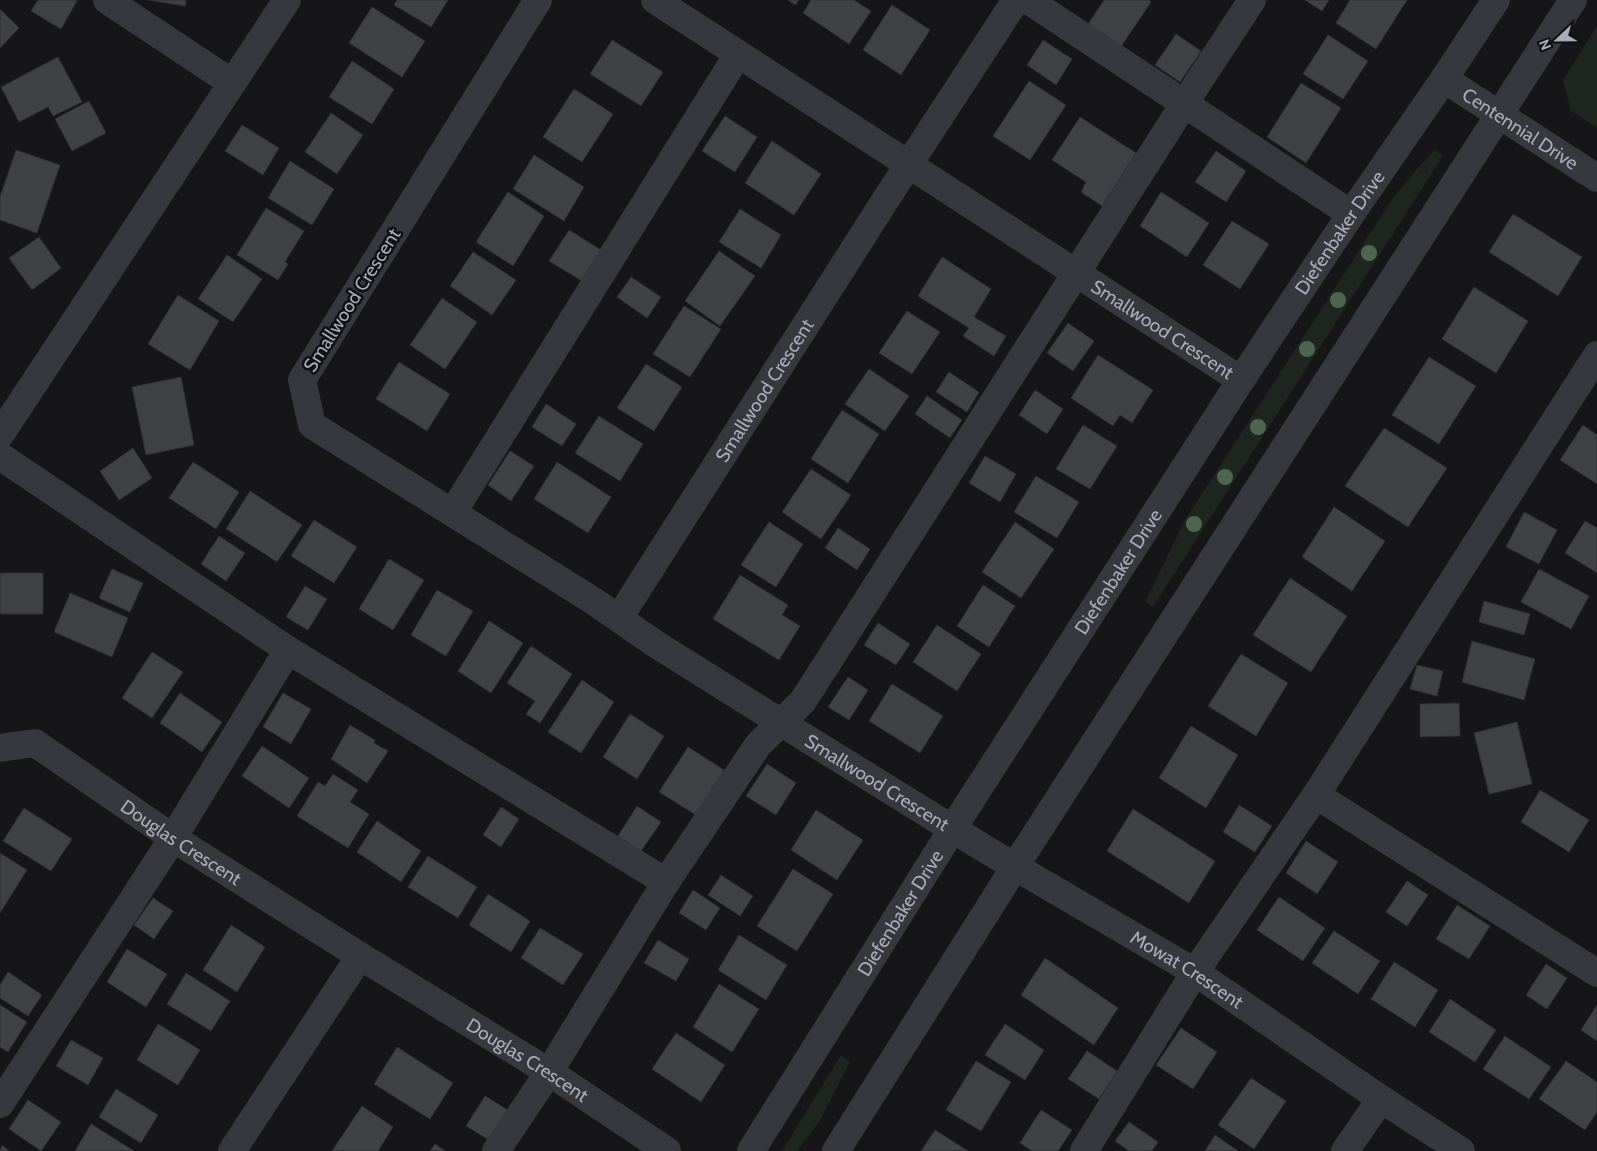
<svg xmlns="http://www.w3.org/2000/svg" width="1597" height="1151" viewBox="0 0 1597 1151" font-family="Cabin,sans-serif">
  <rect width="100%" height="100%" fill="#161618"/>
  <path fill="#1e261f" d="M1597,26V128L1571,111L1563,80Z
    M1435,150L1443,156L1153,607L1145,602L1185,520L1393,198L1417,169Z
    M841,1055L850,1062L819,1122L797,1151H782Z"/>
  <path fill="#404145" stroke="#303034" d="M38,0H76L77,1L61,29L31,11Z
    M148,0H186L185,6Z
    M397,0H448L431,27L394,5Z
    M788,0H799L795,5Z
    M811,0H854L871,11L849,44L803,13Z
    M1104,0H1149L1151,2L1120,48L1087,26Z
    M1305,0H1329L1322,11Z
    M1350,0H1407L1376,49L1336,23Z
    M892,5L930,30L901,75L863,50Z
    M372,7L425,41L402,77L349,43Z
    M0,9L19,28L0,48Z
    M1176,34L1201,51L1180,82L1155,65Z
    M1328,35L1368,61L1343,99L1303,74Z
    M612,40L663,72L641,106L590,74Z
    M1043,40L1072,59L1056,85L1027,65Z
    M58,57L82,102L53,116L48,107L19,122L1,87Z
    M352,61L394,89L372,124L329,97Z
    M1029,81L1066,105L1030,160L993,136Z
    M1301,83L1341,108L1306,163L1267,137Z
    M574,89L613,114L582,162L543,137Z
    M89,101L106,133L72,151L55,119Z
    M331,113L363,135L337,174L305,152Z
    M725,116L757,137L735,172L702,151Z
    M1080,117L1136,153L1102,206L1081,192L1086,182L1052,160Z
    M242,125L279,148L263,175L225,151Z
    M772,141L821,174L794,215L745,183Z
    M16,150L60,165L37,233L0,220V197Z
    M1216,151L1246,171L1226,202L1195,182Z
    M534,155L584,187L564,221L513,189Z
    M290,161L334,189L312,225L268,198Z
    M508,192L544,216L513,266L476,242Z
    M1161,192L1209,223L1187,257L1140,226Z
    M266,208L304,231L285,262L288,264L278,280L237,255Z
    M740,209L781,235L761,268L719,242Z
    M1513,214L1582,257L1558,296L1489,252Z
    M1232,221L1269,244L1240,289L1203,265Z
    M569,230L601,250L582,281L549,261Z
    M39,237L61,268L32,290L9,258Z
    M719,251L755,276L720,326L685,301Z
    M473,252L516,280L492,315L450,286Z
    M227,255L262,279L233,322L198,299Z
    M942,257L991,289L974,317L1006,336L994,356L963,336L969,328L918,296Z
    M631,277L661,297L647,318L617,297Z
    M1474,287L1528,321L1496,373L1442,339Z
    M178,295L219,321L190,370L148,344Z
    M442,298L477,322L445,369L410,345Z
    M684,306L721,329L690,377L653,354Z
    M907,311L940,332L912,374L879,353Z
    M1068,323L1094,341L1073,371L1047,353Z
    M1098,355L1153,390L1132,423L1120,415L1113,426L1071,398Z
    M1429,357L1476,386L1439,444L1392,415Z
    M399,362L450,394L427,431L376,399Z
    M646,364L682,387L654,431L617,408Z
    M869,369L909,396L885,431L845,404Z
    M949,372L979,392L967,412L936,392Z
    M181,377L194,445L146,455L132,387Z
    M1035,390L1063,409L1047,434L1019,415Z
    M927,396L962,420L950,438L915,414Z
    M546,404L576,424L562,446L532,427Z
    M842,410L879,434L848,483L811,459Z
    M599,416L643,444L620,481L575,453Z
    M1083,425L1117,446L1090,489L1056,469Z
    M1583,425L1597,435V484L1560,460Z
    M1384,428L1447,468L1408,527L1345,486Z
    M133,448L152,478L119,500L100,471Z
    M510,451L534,466L511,501L488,485Z
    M985,456L1016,474L1000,502L969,483Z
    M193,462L239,492L216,529L169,498Z
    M557,462L611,497L588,533L534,499Z
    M811,469L851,495L821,539L782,512Z
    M1036,476L1079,502L1057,538L1014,512Z
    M250,491L302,525L277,562L226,529Z
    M1334,507L1385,541L1352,591L1302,557Z
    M1524,512L1557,530L1539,564L1506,547Z
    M314,520L357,547L334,583L291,556Z
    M1585,521L1597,528V573L1565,553Z
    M769,522L803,544L776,587L741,565Z
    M1015,522L1054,549L1021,598L982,572Z
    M838,528L870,549L857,570L825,548Z
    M219,536L245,553L226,581L201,564Z
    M389,559L424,580L393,630L359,609Z
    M112,569L143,583L130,612L99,598Z
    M1539,569L1589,596L1571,629L1521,602Z
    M0,573H43V614H0Z
    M740,575L788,605L782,615L800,626L779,660L713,619Z
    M1290,578L1347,616L1311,672L1253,635Z
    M983,585L1015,606L989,647L957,626Z
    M305,586L327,599L308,630L286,617Z
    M437,590L473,611L446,656L411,635Z
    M70,593L128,618L112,657L54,632Z
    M1484,601L1530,614L1524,635L1479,622Z
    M489,621L523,643L491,693L458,671Z
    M878,623L910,644L896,665L864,645Z
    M937,625L981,654L957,691L913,662Z
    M1472,641L1535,659L1524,700L1462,682Z
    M531,646L572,674L540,723L526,714L535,701L507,683Z
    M152,652L183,672L152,718L122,698Z
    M1241,654L1288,683L1256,736L1208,706Z
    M1417,665L1443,671L1437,696L1410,689Z
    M848,677L868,690L849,720L828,707Z
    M582,680L614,702L581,753L548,732Z
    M892,684L943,716L920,753L869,721Z
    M180,693L222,722L202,752L160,723Z
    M283,693L311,709L291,744L263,727Z
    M1459,703L1460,736L1420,737V704Z
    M630,714L664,736L637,779L603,757Z
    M1517,722L1532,784L1489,794L1474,733Z
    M350,725L375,740L374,743L388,751L367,783L331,759Z
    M1191,726L1238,755L1206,808L1159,778Z
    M262,746L309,778L289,808L242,776Z
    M688,747L724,770L696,815L659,792Z
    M767,764L796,783L776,815L746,796Z
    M333,774L358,790L350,802L369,814L348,848L297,816L318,782L325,786Z
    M1540,790L1589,820L1569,852L1521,822Z
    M1239,805L1272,826L1255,852L1223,832Z
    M637,806L661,822L641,851L618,836Z
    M501,807L519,819L501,847L483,835Z
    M24,808L72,839L51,871L3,841Z
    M1133,809L1215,861L1189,903L1107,851Z
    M816,810L863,840L837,880L791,850Z
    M377,821L421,851L401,882L357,852Z
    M1306,841L1338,862L1317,894L1286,873Z
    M0,853L27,870L0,913Z
    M428,856L477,887L458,918L408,887Z
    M793,869L833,894L797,951L757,926Z
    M721,875L753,896L740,916L708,895Z
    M1407,881L1428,895L1407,926L1386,912Z
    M693,890L720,908L706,930L679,913Z
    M488,894L530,921L511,952L469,925Z
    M1279,897L1325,928L1303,961L1257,930Z
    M153,898L173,911L154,939L134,925Z
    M1457,905L1490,926L1469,959L1436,939Z
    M231,925L265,947L237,992L203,970Z
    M540,928L583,954L563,985L521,958Z
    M1334,931L1380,961L1358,994L1312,963Z
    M739,935L787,965L766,1000L718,970Z
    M658,940L689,959L676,981L644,963Z
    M127,949L167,974L146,1007L107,982Z
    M1045,958L1118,1008L1094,1045L1021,995Z
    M1394,962L1438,990L1415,1027L1371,999Z
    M1546,964L1567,978L1547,1009L1526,995Z
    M8,972L42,995L28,1016L0,998V985Z
    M186,973L230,1001L211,1031L167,1004Z
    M719,984L759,1009L732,1052L693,1027Z
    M1450,999L1496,1030L1475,1062L1429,1032Z
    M0,1005L27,1022L8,1052L0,1047Z
    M1597,1005V1041L1581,1030Z
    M158,1024L200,1050L178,1085L137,1060Z
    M1005,1024L1044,1050L1025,1080L985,1055Z
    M1181,1028L1217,1052L1193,1089L1156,1065Z
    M676,1033L725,1065L701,1102L652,1069Z
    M1505,1036L1551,1067L1529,1099L1483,1069Z
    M71,1040L103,1058L88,1085L56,1066Z
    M397,1047L453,1083L430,1119L374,1084Z
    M1087,1051L1117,1071L1099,1099L1068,1079Z
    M976,1061L1011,1082L981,1131L946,1110Z
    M1566,1061L1597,1082V1112L1585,1130L1539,1099Z
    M1251,1078L1286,1101L1254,1149L1218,1125Z
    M116,1089L158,1115L141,1143L99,1117Z
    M485,1096L508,1110L489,1140L466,1126Z
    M28,1100L61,1122L41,1151L9,1129Z
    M362,1106L393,1127L378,1151H332Z
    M1041,1110L1072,1130L1058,1151H1032L1020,1143Z
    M1129,1122L1158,1142L1152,1151H1129L1115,1141Z
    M91,1124L134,1151H75Z
    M935,1130L968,1151H921Z
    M1215,1135L1238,1151H1205Z
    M435,1144L445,1151H430Z
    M2,1145L9,1151H0Z"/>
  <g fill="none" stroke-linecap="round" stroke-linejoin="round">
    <g stroke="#37383d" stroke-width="28">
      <path d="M107,0L232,83"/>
      <path id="s1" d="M538,0L302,380L312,425L592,600L654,643L780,722L985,849L1195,972L1381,1099L1461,1151"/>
      <path id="s2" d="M655,0L1241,380"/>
      <path d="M1028,0L1351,214"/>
      <path id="s3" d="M1444,79L1597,178"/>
      <path d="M0,435L287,0"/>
      <path d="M0,456L288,650L666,882"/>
      <path d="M453,512L738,54"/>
      <path id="s4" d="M619,618L888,196L1016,0"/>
      <path id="s5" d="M0,748L35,743L173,838L360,956L549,1072L667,1151"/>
      <path d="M1316,795L1597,973"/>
      <path d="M0,1104L173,838L288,650"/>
      <path d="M232,1151L360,956"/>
      <path d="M496,1151L549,1072L666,882L758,745L803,701L1184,104L1252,0"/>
      <path id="s6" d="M751,1151L953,828L1241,380L1351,214L1444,79L1496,0"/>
      <path d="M836,1151L1016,865L1573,0"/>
      <path d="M1084,1151L1195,972L1316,795L1597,355"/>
      <path d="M1345,1151L1381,1099"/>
    </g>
  </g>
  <g fill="#506452">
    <circle cx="1369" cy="253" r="8"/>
    <circle cx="1338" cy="300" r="8"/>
    <circle cx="1307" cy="349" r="8"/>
    <circle cx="1258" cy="427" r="8"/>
    <circle cx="1225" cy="477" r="8"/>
    <circle cx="1194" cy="524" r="8"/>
  </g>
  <g text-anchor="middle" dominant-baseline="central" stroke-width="5" stroke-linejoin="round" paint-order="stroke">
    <g font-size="19" fill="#a8adb8" stroke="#111113">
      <text stroke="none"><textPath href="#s3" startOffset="91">Centennial Drive</textPath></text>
      <text stroke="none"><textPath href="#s6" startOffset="1091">Diefenbaker Drive</textPath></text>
      <text transform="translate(352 300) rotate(-58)">Smallwood Crescent</text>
      <text stroke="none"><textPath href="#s2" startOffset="605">Smallwood Crescent</textPath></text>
      <text stroke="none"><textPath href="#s4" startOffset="270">Smallwood Crescent</textPath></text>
      <text stroke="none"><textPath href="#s6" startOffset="686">Diefenbaker Drive</textPath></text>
      <text stroke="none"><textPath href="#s1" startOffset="1162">Smallwood Crescent</textPath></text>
      <text stroke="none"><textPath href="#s5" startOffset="212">Douglas Crescent</textPath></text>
      <text stroke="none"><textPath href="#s6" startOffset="281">Diefenbaker Drive</textPath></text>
      <text stroke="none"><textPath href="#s1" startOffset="1524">Mowat Crescent</textPath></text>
      <text stroke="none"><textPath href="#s5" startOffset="621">Douglas Crescent</textPath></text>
    </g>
  </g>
  <g transform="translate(1557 40) rotate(248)" stroke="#111113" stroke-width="4" paint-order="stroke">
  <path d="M0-4L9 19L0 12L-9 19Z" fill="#a8adb8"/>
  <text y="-8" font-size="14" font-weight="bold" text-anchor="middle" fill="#a8adb8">N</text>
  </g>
</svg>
